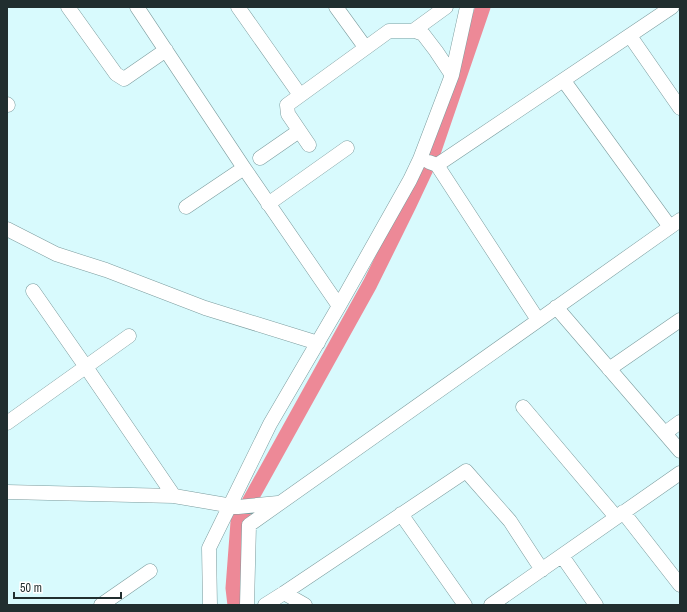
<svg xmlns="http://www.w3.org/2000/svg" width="687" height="612" viewBox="0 0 687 612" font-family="'Archivo Narrow',sans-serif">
  <rect width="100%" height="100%" fill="#d8fafd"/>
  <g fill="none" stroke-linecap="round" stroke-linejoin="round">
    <path stroke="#ed8997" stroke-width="15" d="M235,605L233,588L238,522L370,284L409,205L432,156L483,7"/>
    <defs>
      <path id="minor" d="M68,7L116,74L124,79L166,50
        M137,7L244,168L339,306
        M238,7L300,95
        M336,7L365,47
        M413,31L446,7
        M630,36L680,108
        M564,81L670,227
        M7,104L8,105
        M309,145L288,114L287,105L389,31H415L423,34L436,51L452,75
        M260,158L299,131
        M429,162L437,165L538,320
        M437,165L672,7
        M268,204L347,148
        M186,207L244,168
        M7,229L56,254L106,270L205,308L318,343
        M33,291L86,367L174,496
        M556,307L680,451
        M609,369L680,320
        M523,407L616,517
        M7,423L129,336
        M665,433L680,422
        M7,492L174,496L238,507L278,503
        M623,512L680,585
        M401,514L465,605
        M562,556L596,605
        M284,593L466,471L510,521L542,570
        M101,605L150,571
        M210,605L209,548L270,424L339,306L410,180L420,159L452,75L467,7
        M247,605L249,525L680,220
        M265,605L284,593L305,605
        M491,605L680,473"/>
    </defs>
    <use href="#minor" stroke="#7c9c9e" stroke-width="15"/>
    <use href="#minor" stroke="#fff" stroke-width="14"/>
  </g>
  <rect width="687" height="612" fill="none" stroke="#212e2f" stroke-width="16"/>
  <path d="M14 592v6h107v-6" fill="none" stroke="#212e2f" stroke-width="2"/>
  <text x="20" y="592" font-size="12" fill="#212e2f" stroke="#ffffff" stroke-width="3" paint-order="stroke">50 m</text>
</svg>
